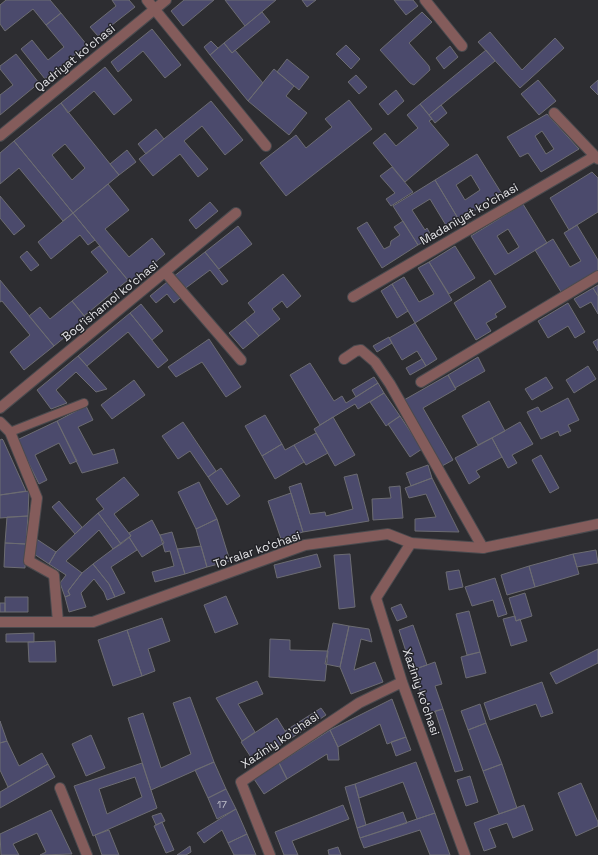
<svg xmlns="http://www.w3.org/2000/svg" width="598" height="855" viewBox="0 0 598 855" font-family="'Space Grotesk',sans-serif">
  <rect width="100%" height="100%" fill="#2d2d31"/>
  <path fill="#4b4a6c" stroke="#6c6c72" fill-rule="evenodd" d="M6,0H50L61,13L46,25L33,9L5,31L0,24V5Z
    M112,0H129L135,7L98,36L90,27L116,6Z
    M184,0H214L183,26L171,11Z
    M225,0H276L245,26Z
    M302,0H316L307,7Z
    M394,0H413L418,6L406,15Z
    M262,12L270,22L232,53L224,43Z
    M422,12L432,22L409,43L429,66L430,70L414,85L410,83L380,50Z
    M61,13L87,45L45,79L21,49L32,40L48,60L64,47L46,25Z
    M152,29L181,65L165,78L143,51L118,72L111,62Z
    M490,32L522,70L555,38L564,48L520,88L478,42Z
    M211,41L218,48L210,55L204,47Z
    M224,43L232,53L235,50L263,83L248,101L210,55Z
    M346,45L360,59L351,69L336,54Z
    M450,46L458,57L444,69L436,58Z
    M486,50L495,61L429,115L420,104Z
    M16,54L39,83L0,115V95L13,85L0,69V66Z
    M287,59L309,77L299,90L277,72Z
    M105,67L132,100L114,115L94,91L68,113L61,103Z
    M274,69L294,86L286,96L307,113L289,135L248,101Z
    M356,75L367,87L359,94L348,82Z
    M538,80L556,101L539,115L521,94Z
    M598,80V95L590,87Z
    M396,90L404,101L388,115L379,104Z
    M349,100L372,129L286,196L260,163L296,135L306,148L332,127L325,119Z
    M211,101L243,140L225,155L202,126L184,141L208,169L198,177L180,154L153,176L139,159Z
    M61,103L119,175L73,213L14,141ZM65,144L85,168L72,180L52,155Z
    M420,104L432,119L429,121L449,145L405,182L373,143L385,133L396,146L418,128L407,115Z
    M441,105L447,113L435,123L429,115Z
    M547,114L579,149L541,172L528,153L520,157L507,137ZM542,131L554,149L546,154L535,136Z
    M156,129L164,139L146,154L138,144Z
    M14,141L73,213L63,221L19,168L0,184V153Z
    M127,150L136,162L119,175L110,164Z
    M477,154L502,194L459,220L435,180ZM471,175L480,190L465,200L456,185Z
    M392,167L413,192L391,206L386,199L395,193L380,176Z
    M592,172L598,178V212L569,230L550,198Z
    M435,180L459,220L447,227L430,199L412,210L425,230L427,228L432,237L418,245L393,206Z
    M108,184L129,210L105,229L129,257L152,238L165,254L130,283L73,213Z
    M0,196L25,226L14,235L0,218Z
    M210,202L218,211L196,229L189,220Z
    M523,204L547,243L495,275L471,236ZM508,229L519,247L508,254L497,236Z
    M73,213L95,240L88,245L80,235L51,259L38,242Z
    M403,221L418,245L382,268L357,228L367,222L384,249L390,246L391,241L400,235L394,227Z
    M577,225L598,260V270L561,292L535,250L553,239L570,267L581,261L564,233Z
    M238,226L252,244L219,269L205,252Z
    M99,246L128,280L84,316L72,301L108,272L91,252Z
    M455,246L475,278L449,294L429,262Z
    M27,251L39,265L31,271L20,257Z
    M205,252L228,281L222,285L210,270L183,290L173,277Z
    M429,262L452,300L415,323L392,284L404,277L419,302L434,294L418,268Z
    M283,274L301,296L287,308L282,301L272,309L280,319L259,336L245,320L255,312L248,303Z
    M0,280L54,346L24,370L10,352L30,335L2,301L0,302Z
    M490,280L506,307L495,314L497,317L486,323L491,331L476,340L454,303Z
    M167,282L180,298L174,303L167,294L156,303L150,296Z
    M392,284L408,311L397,318L381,291Z
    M598,285V296L593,288Z
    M593,288L598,296V314L591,302L580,308L574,299Z
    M72,301L87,319L54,346L29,316L40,307L50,319Z
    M568,303L585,332L575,338L568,326L548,338L538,321Z
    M141,304L163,331L152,340L130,313Z
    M130,313L168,360L158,368L128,332L87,366L78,356Z
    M245,320L259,336L243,349L229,333Z
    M415,323L437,359L426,366L417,351L402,360L389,338Z
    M389,337L392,343L377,352L373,346Z
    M209,339L241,387L226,397L202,362L176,377L168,367Z
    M598,339V351L593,342Z
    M78,356L107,389L96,392L76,372L56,390L67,403L51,409L37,390Z
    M478,357L485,371L455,388L448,375Z
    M422,359L426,366L410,375L406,368Z
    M310,363L334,401L342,396L346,403L378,383L384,393L358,409L355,404L320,425L290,375Z
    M588,366L596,379L574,393L566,380Z
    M448,375L456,389L423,408L453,460L442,466L404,400Z
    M374,377L378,383L356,397L352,390Z
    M546,377L553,388L532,400L525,389Z
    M134,380L145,395L112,419L101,405Z
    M384,393L400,416L386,426L370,402Z
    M568,398L579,420L568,425L571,431L560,436L558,431L541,439L527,412L538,407L541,412Z
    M489,401L505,431L478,445L462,416Z
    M86,406L93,420L78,427L93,455L114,449L118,463L82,473L57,421Z
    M265,415L282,444L262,456L245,426Z
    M400,416L422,449L410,457L388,424Z
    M333,417L355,455L335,466L314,429Z
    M57,421L77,461L70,464L59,443L35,455L47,480L39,484L17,440Z
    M183,422L216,471L208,477L190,451L178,459L162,436Z
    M520,422L533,444L512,455L517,463L508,468L492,438Z
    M316,433L328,453L306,465L294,445Z
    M492,438L502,457L476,471L480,477L469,484L455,458Z
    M2,439L3,440L26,491L0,495V440Z
    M282,444L285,450L294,445L304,462L275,479L262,456Z
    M541,455L559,488L550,493L532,460Z
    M428,465L432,478L411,486L406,473Z
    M221,468L240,496L227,505L208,477Z
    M357,474L369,521L303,532L289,487L301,483L310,514L325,512L326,516L353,509L344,477Z
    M124,477L139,495L114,514L131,536L121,544L98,513L104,509L96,499Z
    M432,478L459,532L415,531V519L436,517L426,494L409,498L405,488Z
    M199,482L217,519L196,529L178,492Z
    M400,486L403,518L373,520L372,499L391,498L389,487Z
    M29,491L28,516L0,518V495Z
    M291,493L303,532L281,539L268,501Z
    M59,501L82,527L75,534L52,507Z
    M98,513L121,544L113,549L99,530L66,561L82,573L68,591L70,595L65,597L60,583L66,575L49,564L56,552L75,534Z
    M28,516L26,544L5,543L7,517Z
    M217,519L230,561L207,567L196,529Z
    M152,520L164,543L142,557L129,537L131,536L129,533Z
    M172,532L185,574L155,582L152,572L174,566L170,551L165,552L160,535Z
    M129,537L137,550L111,567L125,593L115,597L109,584L93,564Z
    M35,538L56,552L49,564L34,554Z
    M5,543L26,544L25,568L4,567Z
    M201,546L207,567L185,574L177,549Z
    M596,550L598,563L577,567L573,554Z
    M317,554L321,567L277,578L274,565Z
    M350,554L355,607L339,609L334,555Z
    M573,554L579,574L535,587L529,566Z
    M93,564L109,584L115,597L107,600L104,592L94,579L81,593L86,607L69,612L65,597L70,595L68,591L82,573Z
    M529,566L535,587L507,595L501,575Z
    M459,570L463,587L449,590L446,572Z
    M495,578L507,614L498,617L493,600L472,606L465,587Z
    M525,593L532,616L516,621L509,598Z
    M226,596L238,624L215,633L204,605Z
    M5,597H28V612H5Z
    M0,603H5V612H0Z
    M401,604L407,617L397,621L391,608Z
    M469,611L480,652L467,655L456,614Z
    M515,616L516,621L520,619L527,641L511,646L503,619Z
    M162,618L170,641L148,649L155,671L142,676L127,630Z
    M333,623L349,626L340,667L325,664Z
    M413,625L427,665L412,670L399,630Z
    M349,626L369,629L372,642L361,639L354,670L375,662L383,682L351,694L340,667Z
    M127,630L142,676L113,686L98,640Z
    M34,633V642H6V634Z
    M270,639L290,640V650L328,651L325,681L269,677Z
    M55,641L56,662H29L28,642Z
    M598,649V663L556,684L550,673Z
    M480,652L486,673L466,678L461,657Z
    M435,662L442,684L435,686L443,709L428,714L413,670Z
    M257,681L263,694L238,704L255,732L242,741L216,698Z
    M542,682L553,713L541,717L536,704L490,720L484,703Z
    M190,697L214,762L151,790L128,718L143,713L161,768L191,754L173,703Z
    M392,699L406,737L387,744L380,724L338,747L330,730Z
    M480,704L486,723L468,730L461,711Z
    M321,708L326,715L290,739L285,731Z
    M443,709L463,770L455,772L435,711Z
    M277,718L290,739L254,762L241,742Z
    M0,721L7,741L0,743Z
    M486,723L502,764L483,771L468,730Z
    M330,730L338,747L339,760H328L327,754L287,779L279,763Z
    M91,735L105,768L86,776L72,744Z
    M406,737L411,750L396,756L391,742Z
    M7,741L19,766L42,753L48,764L8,787L0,770V743Z
    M214,762L226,789L208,798L195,770Z
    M416,762L435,813L417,819L403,782L359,798L355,784Z
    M142,763L157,808L93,836L74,786ZM135,777L142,797L107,814L99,789Z
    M279,763L287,779L264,794L254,779Z
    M48,764L55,777L0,808V792Z
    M502,764L517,808L499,814L483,771Z
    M470,776L478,802L466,806L457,780Z
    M581,783L598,822V826L576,836L558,793Z
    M355,784L366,825L357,828L345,787Z
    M226,789L236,809L217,819L208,798Z
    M343,805L349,819L292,841L298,855H284L275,832Z
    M524,805L533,830L513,838L507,823L489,829L496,847L484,851L474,823Z
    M236,809L247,834L228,843L222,830L204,843L197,833Z
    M51,810L72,854L40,855L46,852L37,833L13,844L19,855H1L0,834Z
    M403,812L407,823L360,838L357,828Z
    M161,813L165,821L156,825L152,816Z
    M435,813L450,855H430L420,830L364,848L360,838Z
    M162,822L174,850L166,853L154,826Z
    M109,830L119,855H102L95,835Z
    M247,834L256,855H234L228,843Z
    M190,846L191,852L186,855H177Z
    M338,847L341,855H329L328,850Z"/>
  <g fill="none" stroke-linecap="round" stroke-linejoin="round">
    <defs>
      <path id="service" d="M10,432L84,403"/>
      <path id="minor" d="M147,0L266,146
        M425,0L462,46
        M554,113L595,156
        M0,136L166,0
        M165,272L241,360
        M353,297L595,156L598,159
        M344,359L356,351L361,350L375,362L390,384L483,548
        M421,382L598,276
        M0,408L236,213
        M0,422L10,432L37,498L29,561L54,575L58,622
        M411,543L376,598L402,682L465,855
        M60,788L87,855
        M270,855L241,782L359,703L402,682"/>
      <path id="tertiary" d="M0,622H93L305,545L388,534L411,543L483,548L598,524"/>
    </defs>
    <use href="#service" stroke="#4a4a4e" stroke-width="10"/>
    <use href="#minor" stroke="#4a4a4e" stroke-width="12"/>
    <use href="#tertiary" stroke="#4a4a4e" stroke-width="12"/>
    <use href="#service" stroke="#845c5b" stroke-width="8"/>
    <use href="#minor" stroke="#845c5b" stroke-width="10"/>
    <use href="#tertiary" stroke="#845c5b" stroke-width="10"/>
  </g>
  <g text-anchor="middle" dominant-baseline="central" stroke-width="3" stroke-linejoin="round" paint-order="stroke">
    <g font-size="10" fill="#bebec9">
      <text x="222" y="804">17</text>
    </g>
    <g font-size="12" fill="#e5e5e8" stroke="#232328">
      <text transform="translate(75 58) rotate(-39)">Qadriyat koʻchasi</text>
      <text transform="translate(469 214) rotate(-30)">Madaniyat ko'chasi</text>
      <text transform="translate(110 301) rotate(-39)">Bogʻishamol koʻchasi</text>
      <text transform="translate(257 550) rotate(-19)">Toʻralar koʻchasi</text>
      <text transform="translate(421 692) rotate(71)">Xaziniy koʻchasi</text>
      <text transform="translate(280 740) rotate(-34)">Xaziniy ko'chasi</text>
    </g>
  </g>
</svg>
